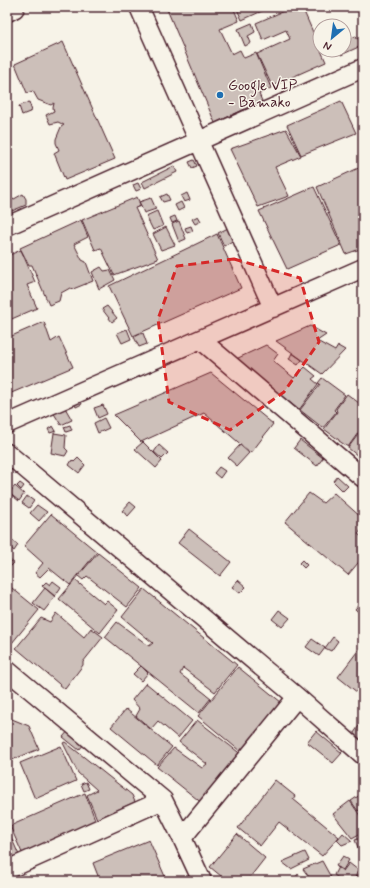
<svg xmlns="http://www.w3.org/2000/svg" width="370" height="888" viewBox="0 0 370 888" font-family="Mynerve,sans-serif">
  <rect width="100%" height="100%" fill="#f7f3e8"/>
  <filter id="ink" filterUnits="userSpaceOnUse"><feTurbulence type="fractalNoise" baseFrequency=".025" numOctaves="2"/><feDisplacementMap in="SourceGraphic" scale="8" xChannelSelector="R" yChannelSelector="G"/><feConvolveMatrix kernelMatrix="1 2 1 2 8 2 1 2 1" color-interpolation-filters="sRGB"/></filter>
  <g filter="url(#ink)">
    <path fill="#ccbfb9" stroke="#4a1f2b" d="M166,7H233L239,21L220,29L232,54L240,50L244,58L256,53L271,88L259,94L262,101L215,123Z
      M236,7H271L242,20Z
      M293,7H302L326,62L272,86L257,54L290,39L286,30L263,40L256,23Z
      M252,23L255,32L248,36L251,43L245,46L238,29Z
      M356,36L357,39L361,37L363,45L341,55L339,50H344V41Z
      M63,42L115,159L65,180L54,153L59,150L56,143V139L61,127L64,125L58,122L50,124L46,115L54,111L53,108L54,103L51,105L38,100L33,91L27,93L15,64Z
      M341,101L356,133L301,155L287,125Z
      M29,102L32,111L22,115L19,106Z
      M286,129L301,156L275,167L289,196L258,207L230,149Z
      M363,136V146L359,138Z
      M194,160L197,166L192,168L189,162Z
      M174,166L177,172L145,188L142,182Z
      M363,166V248L346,254L317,187Z
      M138,183L141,189L136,191L133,185Z
      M314,187L341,245L287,269L259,211Z
      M7,188L12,199L7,202Z
      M187,193L190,200L184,202L181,196Z
      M23,194L26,199V205L7,213V203Z
      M167,194L170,200L163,202L160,197Z
      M137,197L141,206L135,208L158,259L114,275L101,248L95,250L82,220Z
      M151,198L156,209L144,213L139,202Z
      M181,202L184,208L178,211L175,205Z
      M157,211L163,226L153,230L146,216Z
      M175,216L177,221L172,223L170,218Z
      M198,216L201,221L195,224L192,219Z
      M81,220L88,237L74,244L82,260L86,262L93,281L73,289L70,288L61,293L59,301L49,305L32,265H29L20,248Z
      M179,221L186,239L179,242L172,224Z
      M191,226L193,231L187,233L185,228Z
      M232,226L239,237L224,246L218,233Z
      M166,227L175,245L161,250L153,234Z
      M217,234L241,288L133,336L109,286Z
      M21,250L35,282L27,285L37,308L7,321V256Z
      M101,267L104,271L110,270L115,280L99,289L92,272Z
      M107,306L117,318L112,322L102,309Z
      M44,322L51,342L59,337L73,367L9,394L7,389V338Z
      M310,326L326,335L317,341L335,351L338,346L345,350L322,374L276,341Z
      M127,329L131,339L122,343L117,333Z
      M143,333L147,344L139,347L134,337Z
      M266,345L278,354L273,361L294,378L305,367L316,376L312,379L318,384L299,410L236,359Z
      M292,353L302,360L298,365L289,359Z
      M211,373L273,424L251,453L204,413L141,442L114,415Z
      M322,378L345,395L334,410L336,412L323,428L300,410L320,384L318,383Z
      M347,394L363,406V426L348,447L339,441V440L324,429L337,412L336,409Z
      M79,397L82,404L76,407L73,401Z
      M103,405L107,414L98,418L94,408Z
      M64,406L72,420L61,425L53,412Z
      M104,418L109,428L98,433L94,423Z
      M70,425L72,430L66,432L64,427Z
      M53,426L56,431L50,433L48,429Z
      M363,428V460L348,448Z
      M54,433L66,435L65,448L68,451L65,456L51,453Z
      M300,440L323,458L317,466L294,448Z
      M143,442L162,461L156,468L135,449Z
      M159,445L168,453L162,459L154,452Z
      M240,445L249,453L237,466L228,458Z
      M78,458L85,465L79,473L69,465L72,460L74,462Z
      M219,467L225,471L220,478L214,473Z
      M337,476L348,486L343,491L333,481Z
      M20,483L24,486L21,490L17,486Z
      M15,486L24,494L19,501L9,493Z
      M309,493L323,503L334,493L363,519V528L358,534L363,538V557L348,575L285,522Z
      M27,496L34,501L29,508L22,503Z
      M130,502L136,507L128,516L122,511Z
      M37,505L47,512L39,521L30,513Z
      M51,514L97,552L70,585L49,568L40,577L35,573L43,563L24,546Z
      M189,529L231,562L220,576L178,543Z
      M11,539L18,545L14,551L7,545Z
      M98,553L142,588L127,607L87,576L83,580L78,576Z
      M8,559L14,563L10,567L7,565Z
      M302,560L307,565L304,568L299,563Z
      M75,580L104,604L107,601L118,610L100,633L59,599Z
      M238,580L246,587L240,593L232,587Z
      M53,581L61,587L55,596L42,586L46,582L50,585Z
      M7,584L39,610L12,643L7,639Z
      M45,588L55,597L44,611L33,603Z
      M144,589L237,665L215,692L183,668L180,674L211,698L199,713L105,637L117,622L149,646L153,643L122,617Z
      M362,601L363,602V616L355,609Z
      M279,610L290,618L282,627L272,619Z
      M56,613L84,637L91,628L103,637L83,662V665L65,689L16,648L41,618L50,622Z
      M333,637L338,641L331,651L325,648Z
      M312,639L325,648L319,656L306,647Z
      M363,644V697L338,677Z
      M141,666L148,673L141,681L133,674Z
      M238,667L287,707L247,757L198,716Z
      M146,683L192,721L178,738L158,721L151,729L136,716L140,709L132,700Z
      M126,709L172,747L157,765L111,727Z
      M7,717L29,726L39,749L7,762Z
      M197,720L247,759L208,808L157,767L174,748L202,768L207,764L179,742Z
      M363,720V752L349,740Z
      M69,730L85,743L79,750L63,737Z
      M316,731L342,753L333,763L307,742Z
      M65,742L132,795L135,802L97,819L87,795L97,790L78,773L63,743Z
      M61,746L76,781L35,799L20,763Z
      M275,780L295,796L293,799L339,837L322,856L279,822L260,846L238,828Z
      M86,782L89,789L84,791L81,784Z
      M85,793L96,822L23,855L10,826Z
      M360,795L363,799V807L358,811L351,801Z
      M350,801L363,820V832L352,838L333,814Z
      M7,828L19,855L7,860Z
      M343,833L352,841L342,845L337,840Z
      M237,834L265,858L247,881H227L210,867Z
      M363,837V849L359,850L355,840Z
      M149,840L167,881H100L93,863Z
      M305,852L309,860L291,869L282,862Z
      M343,856L349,860L343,870L336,866Z
      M363,859V881H355Z
      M322,861L333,881H312L303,869Z
      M349,863L358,870L354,881H343L334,875L338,867L343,871Z
      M298,874L307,881H293Z"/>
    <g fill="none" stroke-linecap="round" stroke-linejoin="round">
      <defs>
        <path id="street" d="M139,7L273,308
          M7,226L363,68
          M201,340L363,478
          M7,424L363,268
          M7,453L297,697L363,755
          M7,670L163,800L182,838L202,881
          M182,838L297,697
          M7,870L163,800"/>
        <path id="secondary" d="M7,10L13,7"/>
      </defs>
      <use href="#street" stroke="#4a1f2b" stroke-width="21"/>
      <use href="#secondary" stroke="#4a1f2b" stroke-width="25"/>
      <use href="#street" stroke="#f7f3e8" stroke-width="18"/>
      <use href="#secondary" stroke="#f7f3e8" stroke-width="22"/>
    </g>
  </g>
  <path fill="#d62828" fill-opacity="0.2" stroke="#d62828" stroke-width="3" stroke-dasharray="8 5" stroke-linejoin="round" d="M234,259L300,278L319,342L284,392L230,430L169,402L158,319L177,266Z"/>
  <circle fill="#1f6fb2" stroke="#f7f3e8" stroke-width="1.5" cx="220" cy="95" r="4"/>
  <g text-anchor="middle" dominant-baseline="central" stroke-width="3" stroke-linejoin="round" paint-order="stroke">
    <g font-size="15" fill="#4a1f2b" stroke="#f7f3e8" text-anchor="start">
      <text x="228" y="86">Google VIP<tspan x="228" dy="17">- Bamako</tspan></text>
    </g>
  </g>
  <rect width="370" height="888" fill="none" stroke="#f7f3e8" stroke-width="24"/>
  <rect x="12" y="12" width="346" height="864" fill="none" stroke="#4a1f2b" stroke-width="1.5" filter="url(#ink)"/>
  <g transform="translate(332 38) rotate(209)"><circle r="19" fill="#f7f3e8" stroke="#b29e9c"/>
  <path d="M0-3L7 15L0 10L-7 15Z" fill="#1f6fb2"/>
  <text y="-6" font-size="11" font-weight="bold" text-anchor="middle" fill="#4a1f2b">N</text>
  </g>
</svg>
